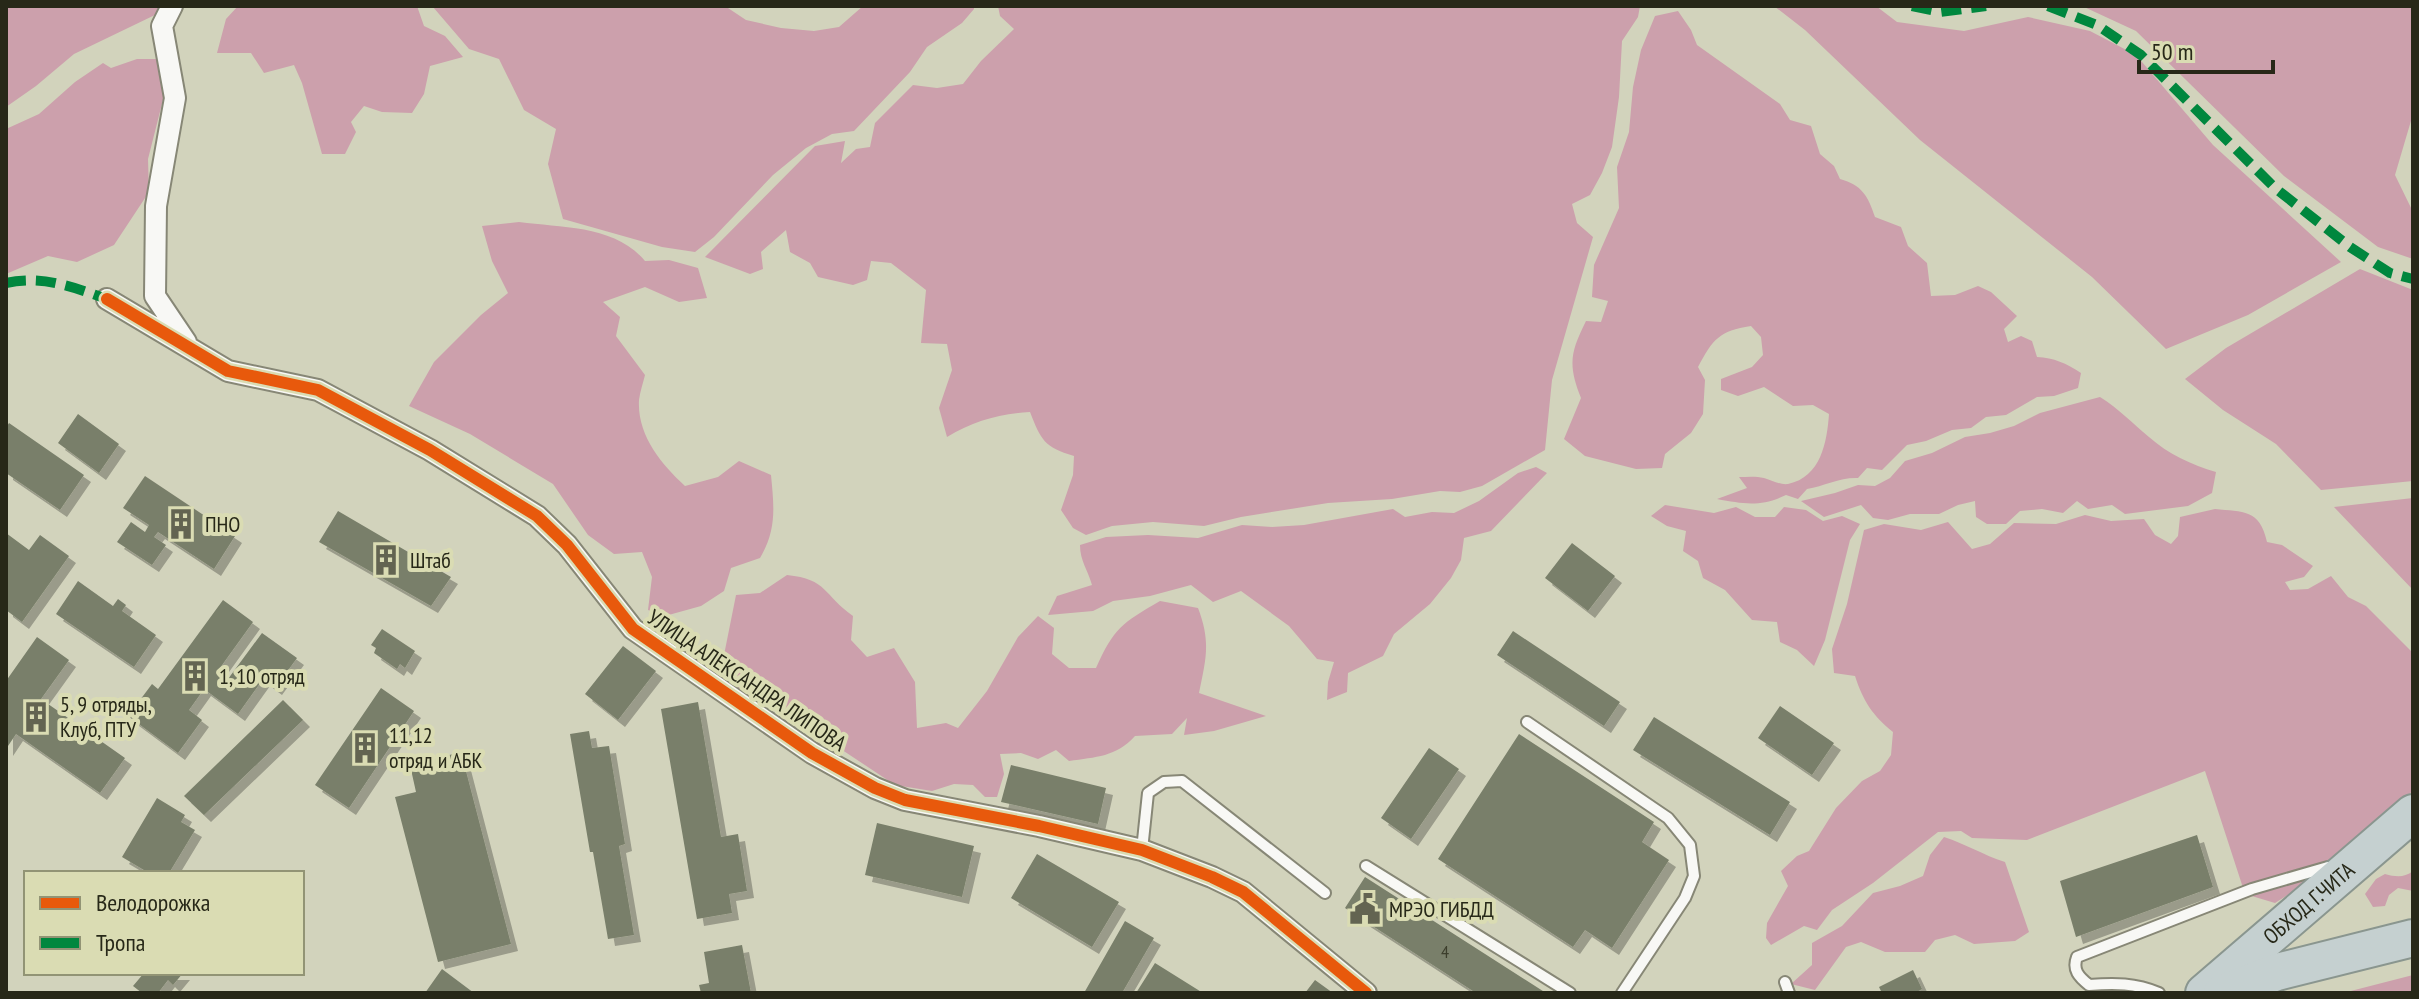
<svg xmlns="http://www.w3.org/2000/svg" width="2419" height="999" viewBox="0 0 2419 999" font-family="'PT Sans Narrow',sans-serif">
  <defs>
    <filter id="shadow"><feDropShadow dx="7" dy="7" stdDeviation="0" flood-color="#0004"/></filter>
  </defs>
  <rect width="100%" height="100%" fill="#d2d3bc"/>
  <path fill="#cca0ac" d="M6,6H165L157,14L74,54L36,86L6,107Z
    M238,6H417L424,26L445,36L463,57L430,66L424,94L412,113L382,112L364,106L351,122L356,132L345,154H322L302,83L294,65L264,73L251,53H217L226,19Z
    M725,6L746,20L781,28L814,31L839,27L863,6H974V9L962,23L927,47L910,72L854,131L832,134L806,148L773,175L714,237L695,252L662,247L563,219L548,164L556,129L524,110L499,59L469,49L433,7Z
    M998,6H1640L1638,17L1622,41L1619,97L1612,147L1602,173L1590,195L1572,204L1577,223L1593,237L1552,380L1545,450L1482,486L1460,492L1440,491L1392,499L1328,503L1241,517L1204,526L1153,522L1112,526L1086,535L1073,528L1061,510L1073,475L1074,456C1044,447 1041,440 1030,412C999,414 974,421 947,437L939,408L952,370L947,344L921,343L926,290L891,263L871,261L867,280L853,285L818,277L810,263L790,252L786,230L761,252L763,269L750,274L705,257L815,146L845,141L841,163L856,149L870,147L875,123L913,85L937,88L963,84L981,61L1014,29L1000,16Z
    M1774,6H1876L1897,22L1964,31L2028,17L2090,31L2136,55L2213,145L2341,262L2248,315L2166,349L2092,277L1920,140L1805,30Z
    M2082,6H2413V114L2395,175L2413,212V259L2378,247L2284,176L2136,31Z
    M1678,11L1691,30L1697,45L1780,104L1790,120L1811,126L1820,154L1834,166L1840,179C1862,185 1868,196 1875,217L1901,227L1908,246L1927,263L1931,296L1955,295L1978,286L1991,292L2017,316L2004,329L2008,342L2021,336L2032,341L2037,357C2054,358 2066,363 2081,373L2078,388L2054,396L2037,397L2006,415L1986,417L1971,428L1952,430L1926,441L1907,445L1882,470L1867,468L1858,478C1841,477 1824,486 1807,489L1798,499L1786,495C1761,507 1744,504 1717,499L1747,488L1739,477C1747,477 1756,476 1764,478C1771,480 1780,485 1788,484C1821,477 1827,442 1829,414L1813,405L1793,406L1764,387L1738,396L1721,390V379L1752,367L1763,355L1761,337L1751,326C1719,331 1713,339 1698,367L1705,380L1703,414L1691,433L1665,454L1662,468L1636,469L1585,456L1564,439L1581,398C1568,365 1570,353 1586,321L1601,322L1608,301L1592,297L1594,265L1619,208L1617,167L1629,132L1633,87L1641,50L1655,16Z
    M137,59H162L166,88L148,159L149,192L114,245L77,262L48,256L6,274V129L39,114L75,82L103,63L111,68Z
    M519,222C563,228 615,225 645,261L669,260L698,268L707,298L679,302L645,287L603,302L620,317L616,336L645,375C643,383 640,392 639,400C637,435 661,464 685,486L718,477L739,461L771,475C774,507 777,529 760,558L731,568L724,591L701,606L665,616L648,610L652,577L642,552L614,554L588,535L553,484L470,434L409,406L434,362L481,315L508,293L492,261L482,226Z
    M2360,269L2413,290V481L2321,490L2276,444L2223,410L2185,379L2226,348Z
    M2100,397C2119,409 2132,423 2149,437C2168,454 2192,465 2216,472L2212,493L2188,506L2125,514L2112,505L2088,509L2077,501L2063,513L2042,509L2020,511L2006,524H1987L1976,517L1975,501L1958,505L1939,514H1910L1888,520L1873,518L1861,505L1824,517L1801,501L1835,493L1858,485L1875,486L1890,478L1905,461L1932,453L1965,437L1990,433L2014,426L2040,413Z
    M1536,467L1547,473L1491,531L1464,538L1461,560L1451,578L1430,604L1394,634L1383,656L1348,673L1347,692L1327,700L1328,682L1334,662L1317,659L1289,626L1241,591L1213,602L1191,585L1150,596L1113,601L1093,611L1048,615L1057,596L1092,585C1088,570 1080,561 1080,545L1106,537L1148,535L1198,538L1242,525L1272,527L1304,525L1393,509L1405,517L1432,512L1454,513L1479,501L1518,473Z
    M2413,498V590L2334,507Z
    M1665,505L1714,513L1736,507L1755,517H1775L1784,507L1806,510L1823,521L1842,516L1860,524L1850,540L1825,640L1814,666L1797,650L1780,642L1777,622L1752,620L1725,590L1703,578L1698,561L1683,551L1686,531L1667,526L1651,516Z
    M2215,509C2243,512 2260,509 2267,542L2282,545L2313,566L2304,577L2285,582L2290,590L2308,589L2331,576L2348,597L2366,606L2413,653V791L2385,812L2376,828L2361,835L2336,854L2318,876L2275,903L2245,894L2205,771L2027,840L1972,838L1961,831L1938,832L1873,883L1832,910L1817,930L1804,926L1771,945L1766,938L1767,923L1788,886L1781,871L1797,856L1809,851L1836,808L1862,781L1880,771L1891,755L1893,732C1873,716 1863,701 1855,676L1834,673L1832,649L1847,604L1864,530L1884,524L1921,530L1948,522L1972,549L1990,544L2014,523L2056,524L2085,515L2111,521L2144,519L2155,535L2171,544L2178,536L2180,517Z
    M787,575C828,579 823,595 853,616L851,640L867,657L894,648L915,682L917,728L946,723L958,728L987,691L1018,637L1038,616L1054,628L1052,654L1069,668H1096C1114,628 1122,623 1160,601L1198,608C1211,642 1206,659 1199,693L1266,716L1214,731L1184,735L1187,718L1172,734L1135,736C1116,757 1096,757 1069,761L1056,750L1038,759L1021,753L1000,754L1004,774L997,797H985L973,785L954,784L932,791L895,785L797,720L733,686L721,670L736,595L760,593Z
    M1944,837C1966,844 1983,855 2005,862L2029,932L2015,941L1974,944L1955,935L1935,940L1925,952H1885L1861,942L1846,947L1815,990L1791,984L1812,965V943L1842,926L1873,893L1900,886L1923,876L1930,855Z
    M2413,871V891L2398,888L2389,895L2385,906L2373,907L2365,894L2376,879L2385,874C2396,877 2404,878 2413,871Z
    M2413,975V993H2343Z"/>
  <path fill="#797f6a" filter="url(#shadow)" d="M78,414L119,444L99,473L58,443Z
    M9,423L84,475L60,510L6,473V428Z
    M145,476L235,536L214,569L158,532L154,537L166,545L152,565L117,542L131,522L145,532L149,525L123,508Z
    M338,511L451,577L431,606L319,542Z
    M6,533L29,550L40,535L69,556L22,622L6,610Z
    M1572,543L1615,576L1588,611L1545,578Z
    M78,581L113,606L118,599L126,605L122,611L156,635L134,667L56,614Z
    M223,600L253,622L217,672L228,679L262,633L297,658L275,688L263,679L238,714L204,689L189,710L202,720L178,753L128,716L152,684L158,689Z
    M382,629L415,651L405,668L400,664L397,669L374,653L376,648L371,645Z
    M1513,631L1620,702L1604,726L1497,655Z
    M37,637L69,660L41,699L125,758L100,793L16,734L6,749V681Z
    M623,646L656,671L618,720L585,694Z
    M381,688L414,711L349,808L315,785Z
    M283,700L303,720L204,815L184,796Z
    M698,702L721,837L738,834L747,891L729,894L732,913L697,919L661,709Z
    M1780,706L1834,743L1812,775L1758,738Z
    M1654,717L1790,802L1770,835L1633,750Z
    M589,731L592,748L609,746L625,844L619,846L634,935L608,939L593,852H590L570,734Z
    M1519,734L1654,822L1642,842L1669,860L1612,948L1585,930L1573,947L1438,859Z
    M1429,748L1459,769L1411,839L1381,818Z
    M461,752L511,944L438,962L395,797L416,792L410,765Z
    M1011,765L1106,788L1098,824L1001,802Z
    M157,798L185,815L181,822L195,830L169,873H149L122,857Z
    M877,823L974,846L962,897L865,875Z
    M2197,835L2213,887L2076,937L2060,881Z
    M1037,854L1119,902L1092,947L1011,898Z
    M1365,877L1546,993H1476L1345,908Z
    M1125,921L1154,938L1122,993H1084Z
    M742,945L751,993H701L699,985L709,983L704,952Z
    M1155,963L1203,993H1136Z
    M442,969L474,993H425Z
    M1913,970L1922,989L1915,993H1882L1879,987Z
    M144,973H183L173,985L168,980L158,993H142L133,986Z
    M1315,980L1333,993H1305Z"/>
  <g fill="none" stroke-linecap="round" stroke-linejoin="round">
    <defs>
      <path id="lane" d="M1527,722L1668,818L1690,845L1694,876L1685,898L1622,993
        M1142,850L1148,793L1164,782L1182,781L1325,893
        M1366,866L1570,993
        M1785,982L1789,993
        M2159,993C2135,983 2115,983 2089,985C2079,977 2072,970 2077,957L2252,889L2328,867"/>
      <path id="street" d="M172,6L162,26L175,98L156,206L155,296L186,342
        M107,299L228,371L318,390L430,450L537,516L567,545L633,629L812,753L875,788L905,800L1039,826L1142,850L1212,877L1243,892L1366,993"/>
      <g id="highway">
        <path id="s1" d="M2204,993L2413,813"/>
        <path d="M2222,993L2277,972L2413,938"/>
      </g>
    </defs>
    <use href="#lane" stroke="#878776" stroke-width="14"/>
    <use href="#street" stroke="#878776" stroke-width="24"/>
    <use href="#highway" stroke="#8a968f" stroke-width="40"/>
    <use href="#lane" stroke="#f8f8f5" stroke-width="10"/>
    <use href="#street" stroke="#f8f8f5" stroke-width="20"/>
    <use href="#highway" stroke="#c5d0d0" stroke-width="36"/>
    <path stroke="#00873e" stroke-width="10" stroke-dasharray="20 10" stroke-linecap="butt" d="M1912,6L1940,12L1986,6
      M2048,6L2097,25L2141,55L2275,188L2350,247L2390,273L2413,279
      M6,283C42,275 73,287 107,299"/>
    <defs>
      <path id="cycleway" d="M107,299L228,371L318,390L430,450L537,516L567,545L633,629L812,753L875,788L905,800L1039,826L1142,850L1212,877L1243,892L1366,993"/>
    </defs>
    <use href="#cycleway" stroke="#dadcb3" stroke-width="17"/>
    <use href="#cycleway" stroke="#e8590c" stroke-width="12"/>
  </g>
  <defs>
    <symbol id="building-bare" viewBox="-9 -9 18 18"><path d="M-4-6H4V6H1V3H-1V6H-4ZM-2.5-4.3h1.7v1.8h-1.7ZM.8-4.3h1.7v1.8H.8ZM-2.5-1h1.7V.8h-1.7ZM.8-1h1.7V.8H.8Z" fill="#636451" stroke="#dadcb3" stroke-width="2.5" paint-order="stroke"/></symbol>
    <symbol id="civic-bare" viewBox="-9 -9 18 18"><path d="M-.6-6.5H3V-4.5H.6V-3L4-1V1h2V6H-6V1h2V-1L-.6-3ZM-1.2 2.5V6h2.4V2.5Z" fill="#636451" stroke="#dadcb3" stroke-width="2.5" paint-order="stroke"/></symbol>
  </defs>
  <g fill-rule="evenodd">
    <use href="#building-bare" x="159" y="502" width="44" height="44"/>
    <use href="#building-bare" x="364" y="538" width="44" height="44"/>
    <use href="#building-bare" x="173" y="654" width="44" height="44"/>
    <use href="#building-bare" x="14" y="695" width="44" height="44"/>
    <use href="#building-bare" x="343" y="726" width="44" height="44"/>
    <use href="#civic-bare" x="1343" y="887" width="44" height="44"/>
  </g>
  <g text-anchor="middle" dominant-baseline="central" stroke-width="8" stroke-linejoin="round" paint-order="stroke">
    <g font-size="18" fill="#3c3e2c">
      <text x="1445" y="951">4</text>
    </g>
    <g font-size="22" fill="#272818" stroke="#dadcb3" text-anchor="start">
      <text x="205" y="524">ПНО</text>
      <text x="410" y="560">Штаб</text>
      <text x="219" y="676">1, 10 отряд</text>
      <text x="60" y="704">5, 9 отряды,<tspan x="60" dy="25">Клуб, ПТУ</tspan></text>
      <text x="389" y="735">11,12<tspan x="389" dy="25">отряд и АБК</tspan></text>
      <text x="1389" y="909">МРЭО ГИБДД</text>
    </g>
    <g font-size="22" fill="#272818" stroke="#dadcb3">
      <text transform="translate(747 680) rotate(34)">УЛИЦА АЛЕКСАНДРА ЛИПОВА</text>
      <text stroke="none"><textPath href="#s1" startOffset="138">ОБХОД Г.ЧИТА</textPath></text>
    </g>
  </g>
  <rect width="2419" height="999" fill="none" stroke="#272818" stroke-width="16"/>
  <rect x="24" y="871" width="280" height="104" fill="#dadcb3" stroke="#929475" stroke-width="2"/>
  <rect x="40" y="897" width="40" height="12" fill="#e8590c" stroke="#929475" stroke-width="2"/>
  <text x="96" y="911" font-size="24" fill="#272818">Велодорожка</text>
  <rect x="40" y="937" width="40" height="12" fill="#00873e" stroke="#929475" stroke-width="2"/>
  <text x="96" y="951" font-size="24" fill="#272818">Тропа</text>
  <path d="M2139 60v12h134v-12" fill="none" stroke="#272818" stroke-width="4"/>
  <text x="2151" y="60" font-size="24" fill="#272818" stroke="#dadcb3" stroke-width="6" paint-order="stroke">50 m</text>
</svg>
